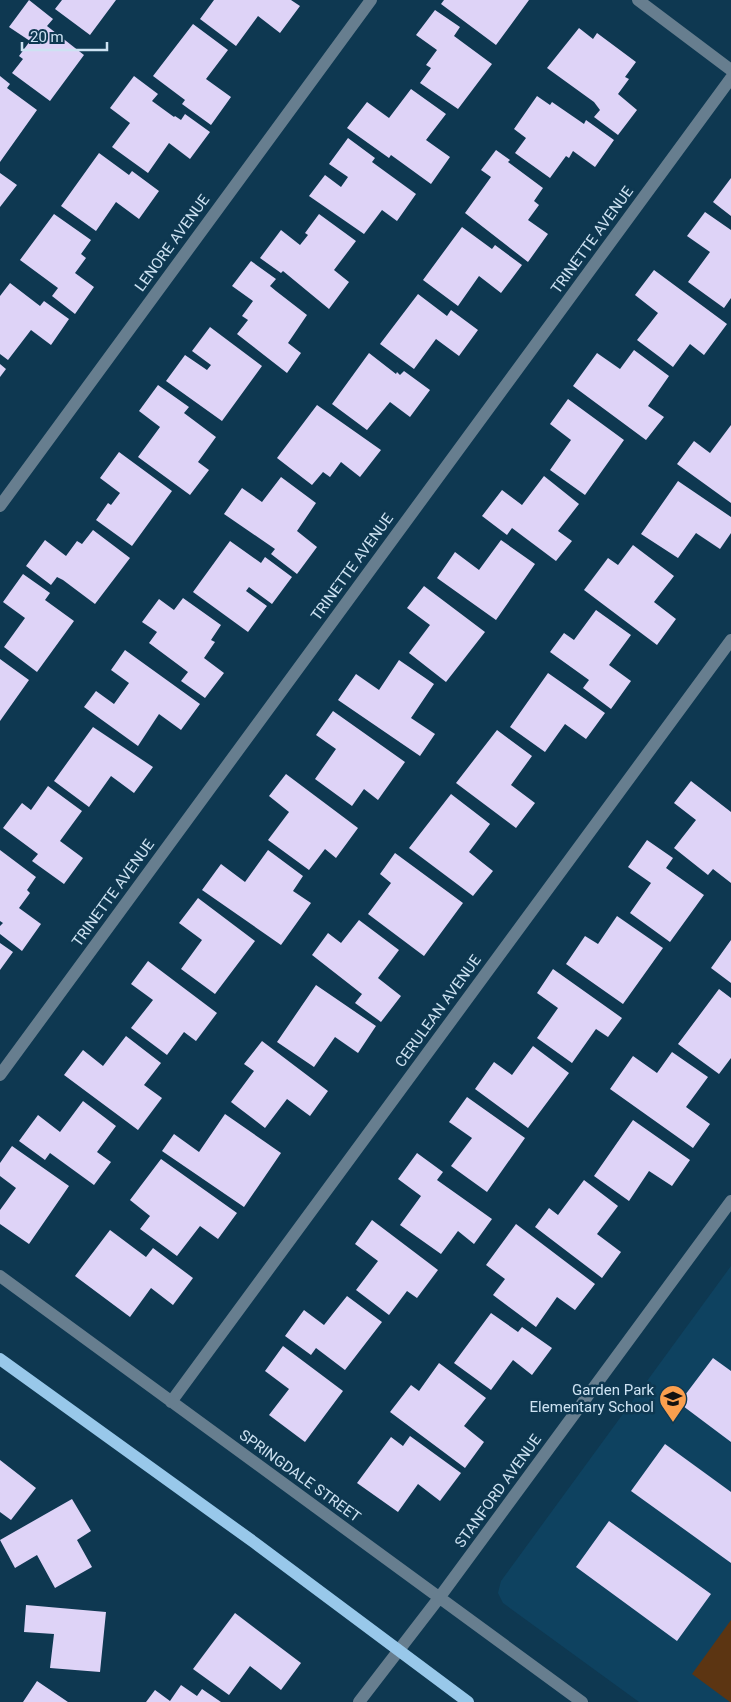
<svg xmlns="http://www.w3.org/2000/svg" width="731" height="1702" viewBox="0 0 731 1702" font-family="Roboto,sans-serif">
  <rect width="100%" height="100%" fill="#0e3851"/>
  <path fill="#0e4260" d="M731,1266V1702H639L503,1603L498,1593L501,1581Z"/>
  <path fill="#5c3512" d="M731,1620V1702H730L692,1674Z"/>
  <path fill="#ded3f7" d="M29,0L53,19L47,26L84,55L50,101L12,73L23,59L19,56L30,41L9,27Z
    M62,0H116L90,35L55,9Z
    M214,0H291L300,6L280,33L258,16L236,46L200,19Z
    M444,0H529L496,45L441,4Z
    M435,10L460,27L454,36L492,64L458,109L420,83L431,68L426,65L437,50L416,35Z
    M193,24L228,50L206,79L231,97L211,125L182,104L185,100L153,76Z
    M579,28L593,39L597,33L636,62L625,77L629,79L618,94L637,110L618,135L594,117L600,110L594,102L547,68Z
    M0,76L10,84L7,88L37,110L0,162Z
    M134,76L158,94L152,101L174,117L175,116L181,120L185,114L210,132L190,159L169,143L148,173L112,147L130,123L110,108Z
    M411,89L446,114L426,140L450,157L431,184L391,155L389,158L347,128L367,102L389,118Z
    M537,96L550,105L552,102L584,124L586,120L614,140L595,167L573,151L569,158L566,156L550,178L515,153L526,138L514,129Z
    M348,138L375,158L372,162L416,194L397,221L382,210L364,234L309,196L325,175L341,187L348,177L329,164Z
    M496,150L510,160L508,162L543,188L534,201L539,205L528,220L548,234L528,262L465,213L491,177L481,170Z
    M99,153L129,175L132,171L159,191L139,219L116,202L96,231L61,206Z
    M0,173L17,185L0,207Z
    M731,178V216L713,202Z
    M705,212L731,230V298L724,308L688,282L710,252L687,236Z
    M54,214L91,240L81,254L86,258L75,273L94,287L75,314L52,296L58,288L20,260Z
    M319,214L356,241L334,270L349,282L329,309L283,271L281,273L260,258L281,230L300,245L308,235L305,233Z
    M462,227L492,249L495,245L522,265L501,293L479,276L458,306L423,280Z
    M251,261L276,279L270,286L276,291L307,315L288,343L301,353L287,373L237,334L248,320L242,316L253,301L232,286Z
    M654,270L727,324L704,355L690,344L673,367L637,340L658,313L635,295Z
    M10,283L40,306L44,301L69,319L51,345L31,330L8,360L0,354V296Z
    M418,294L447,316L451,310L478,330L459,356L436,339L414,369L380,344Z
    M210,327L262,366L222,421L166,381L185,355L207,370L211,365L192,351Z
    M634,350L669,376L648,406L664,417L646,440L573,386L597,353L620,369Z
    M369,353L396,374L397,372L400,375L404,371L430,390L410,417L390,402L367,430L332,404Z
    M0,364L6,369L0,377Z
    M158,385L189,407L184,413L216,437L198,462L209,470L190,495L138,457L160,427L139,411Z
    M568,399L624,440L585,495L550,470L571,440L550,424Z
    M317,405L381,450L360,477L341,462L330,477L323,472L312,485L277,458Z
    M731,425V503L677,464L694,441L710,453Z
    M119,452L172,491L132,546L96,520L108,503L111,505L120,493L100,478Z
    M544,476L579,504L558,531L572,541L556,561L512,528L507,535L482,516L502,490L522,505Z
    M281,477L316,503L297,531L317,547L297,574L271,554L275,549L224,514L242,488L262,502Z
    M678,481L731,517V533L720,549L696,533L678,558L641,534Z
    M93,530L130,558L95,604L63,580L57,577L51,585L26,566L45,540L66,556L77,541L82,544Z
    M501,540L535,564L496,620L437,578L455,552L479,570Z
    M230,541L261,563L265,557L292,577L272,604L249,587L246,591L267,606L248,632L193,592Z
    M633,545L674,576L654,602L676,619L657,645L584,590L608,558L618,565Z
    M23,574L50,593L45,600L74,621L37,672L4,647L25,618L3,602Z
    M424,586L485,632L446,682L409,653L430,625L407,608Z
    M183,598L221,625L211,640L215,642L204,658L224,673L205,698L181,681L188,672L149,643L157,632L142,622L159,599L174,610Z
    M596,610L631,635L609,665L631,681L611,709L583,688L589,680L550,652L564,633L574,640Z
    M125,650L200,704L181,730L159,714L138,746L84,707L96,691L114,704L129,683L111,670Z
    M0,659L29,680L0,721Z
    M399,660L434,684L411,718L435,734L420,756L338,700L356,674L379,690Z
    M548,673L605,713L586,739L565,724L545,752L510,727Z
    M333,711L405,762L378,800L364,789L352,806L315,779L336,749L316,735Z
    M93,727L153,767L134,793L111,776L89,807L54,781Z
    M497,730L532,756L511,785L535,803L516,828L456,783Z
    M286,774L358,828L336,858L325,849L309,870L268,840L289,812L269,796Z
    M691,781L731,812V883L713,869L708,875L674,848L696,820L674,803Z
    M48,786L82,811L60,841L83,858L64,884L32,861L38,854L3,828L22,803L31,810Z
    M451,794L490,824L469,852L493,871L473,896L409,848Z
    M647,840L673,858L666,868L704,895L670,942L630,913L651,883L628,867Z
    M0,850L36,877L27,890L30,893L19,908L41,924L22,951L0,934V926L3,923L0,921Z
    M268,850L303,876L293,891L311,903L281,945L202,890L221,864L245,882Z
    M395,853L463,903L424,956L368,914L391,883L380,874Z
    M198,898L255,941L215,994L181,969L202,940L179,923Z
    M617,916L663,948L623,1004L566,964L585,936L598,944Z
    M359,920L399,950L378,978L401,996L381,1022L355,1003L362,994L312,955L328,933L341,943Z
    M731,940V983L711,968Z
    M0,943L13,952L0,970Z
    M148,961L217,1013L196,1041L184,1032L167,1055L131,1028L153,1000L131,984Z
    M553,969L622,1018L608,1037L596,1029L572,1063L537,1038L558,1008L537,993Z
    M316,985L376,1026L358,1053L335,1037L314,1067L277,1042Z
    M719,989L731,998V1058L719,1074L678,1044Z
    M126,1036L161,1063L144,1085L162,1098L138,1130L64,1075L83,1050L103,1066Z
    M262,1041L328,1091L310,1116L287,1099L265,1128L231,1102L254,1071L244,1064Z
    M533,1046L569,1073L528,1128L475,1089L494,1062L512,1075Z
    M672,1052L708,1077L686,1107L710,1124L693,1148L610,1089L633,1056L657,1073Z
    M467,1097L525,1138L487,1192L451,1166L472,1138L449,1122Z
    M83,1101L116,1126L97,1152L111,1162L94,1185L50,1153L45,1160L19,1141L38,1115L60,1132Z
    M225,1114L281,1153L244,1207L162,1151L174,1134L199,1152Z
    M633,1120L690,1160L672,1186L649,1171L629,1201L594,1176Z
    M12,1146L69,1186L29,1244L0,1224V1210L16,1188L0,1176V1163Z
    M417,1153L443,1172L437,1180L492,1219L474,1244L458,1231L441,1254L400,1225L421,1196L398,1179Z
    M161,1159L237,1213L218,1239L200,1226L177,1256L140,1229L150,1216L130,1200Z
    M584,1180L618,1206L597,1234L621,1252L602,1278L535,1227L549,1208L558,1215Z
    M372,1220L438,1270L417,1298L407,1291L389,1315L356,1290L378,1261L355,1244Z
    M516,1224L595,1284L575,1310L557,1297L536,1327L493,1295L505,1279L486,1265Z
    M110,1230L146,1257L153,1248L193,1278L173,1305L151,1288L130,1317L75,1276Z
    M347,1296L382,1322L345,1370L316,1348L311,1355L285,1336L304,1310L324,1325Z
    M491,1313L518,1332L522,1327L552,1348L532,1375L513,1360L491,1390L454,1363Z
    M283,1346L343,1391L305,1442L269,1415L289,1389L265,1371Z
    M713,1358L731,1371V1442L679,1403Z
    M439,1363L486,1398L464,1426L484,1442L465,1468L390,1412L411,1385L419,1391Z
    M410,1436L461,1473L440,1501L418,1484L398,1512L357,1483L391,1437L403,1446Z
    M665,1444L731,1492V1563L631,1491Z
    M0,1460L36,1488L11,1520L0,1512Z
    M72,1499L91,1531L77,1540L92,1567L55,1588L37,1555L15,1568L0,1540Z
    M609,1521L711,1594L677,1641L576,1567Z
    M26,1605L106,1612L100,1672L50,1668L54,1634L24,1632Z
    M235,1613L301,1663L281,1690L250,1666L229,1695L193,1669Z
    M37,1681L68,1702H23Z
    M181,1685L197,1696L202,1689L221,1702H146L155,1690L170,1701Z"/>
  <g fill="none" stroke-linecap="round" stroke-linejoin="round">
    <path stroke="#677e8f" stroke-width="12" d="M638,0L731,70
      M0,506L371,0
      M0,1075L731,78
      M0,1276L582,1702
      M171,1402L731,640
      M359,1702L439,1598L731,1201"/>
    <path stroke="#98c8ea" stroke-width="12" d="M0,1359L255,1543L468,1702"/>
  </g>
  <defs>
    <symbol id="school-pin" viewBox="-11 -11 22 30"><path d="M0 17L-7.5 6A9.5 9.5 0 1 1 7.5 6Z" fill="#fa9f4e" stroke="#0e3851"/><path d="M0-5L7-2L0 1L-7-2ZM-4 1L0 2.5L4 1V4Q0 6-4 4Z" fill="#111"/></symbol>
  </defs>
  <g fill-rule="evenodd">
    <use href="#school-pin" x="657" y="1383" width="32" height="43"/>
  </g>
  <g text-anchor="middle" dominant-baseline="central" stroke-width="5" stroke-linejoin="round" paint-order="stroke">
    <g font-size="15" fill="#cde2f2" stroke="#0e3851">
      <text transform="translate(592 240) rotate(-54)">TRINETTE AVENUE</text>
      <text transform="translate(172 243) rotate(-54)">LENORE AVENUE</text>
      <text transform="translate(352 567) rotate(-54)">TRINETTE AVENUE</text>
      <text transform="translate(113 893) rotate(-54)">TRINETTE AVENUE</text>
      <text transform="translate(438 1011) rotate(-54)">CERULEAN AVENUE</text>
      <text transform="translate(300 1476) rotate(36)">SPRINGDALE STREET</text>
      <text transform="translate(498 1491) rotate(-54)">STANFORD AVENUE</text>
    </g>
    <g font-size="15" fill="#cde2f2" stroke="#0e3851" text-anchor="end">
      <text x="654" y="1390">Garden Park<tspan x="654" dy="17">Elementary School</tspan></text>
    </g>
  </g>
  <path d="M22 42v8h85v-8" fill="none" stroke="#cde2f2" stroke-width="2.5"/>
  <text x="30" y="42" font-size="15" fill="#cde2f2" stroke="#0e3851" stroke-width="4" paint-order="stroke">20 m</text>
</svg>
